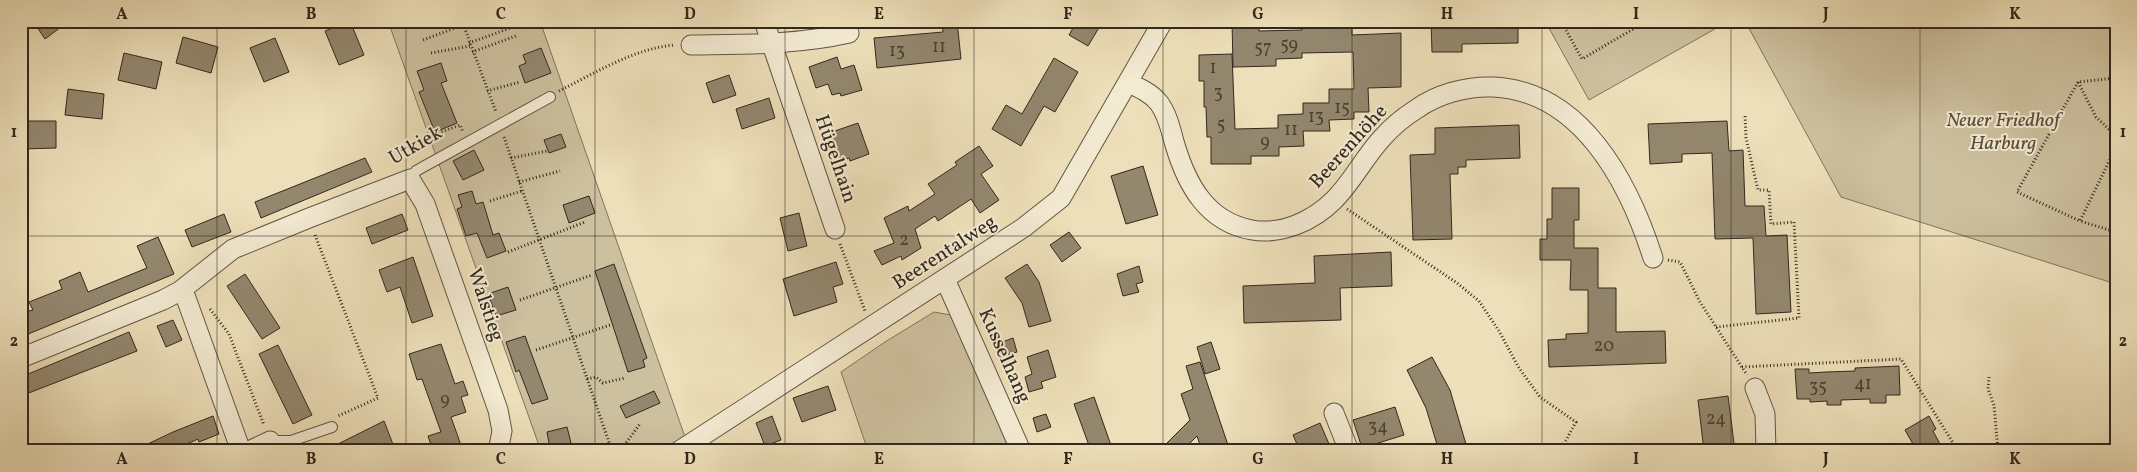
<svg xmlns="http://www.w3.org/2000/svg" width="2137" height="472" viewBox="0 0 2137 472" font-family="Vollkorn,serif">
  <rect width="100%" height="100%" fill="#eddfb9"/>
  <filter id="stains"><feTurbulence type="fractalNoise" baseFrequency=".004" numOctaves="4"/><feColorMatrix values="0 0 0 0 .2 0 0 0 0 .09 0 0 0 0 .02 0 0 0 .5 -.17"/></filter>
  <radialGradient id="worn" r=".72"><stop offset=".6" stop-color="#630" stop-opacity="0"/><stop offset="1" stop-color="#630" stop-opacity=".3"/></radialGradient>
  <path fill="#cdc09e" stroke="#80745e" d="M388,21H540L685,437L663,451H541Z
    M1545,21H1729L1589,100Z
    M1745,21H2116V284L1841,197Z
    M934,312L962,317L1022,451H868L841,372L885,342Z"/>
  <path fill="#93876e" stroke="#32281d" d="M33,21H69L45,39Z
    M350,21L364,55L339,65L325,31Z
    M942,21H957L961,59L877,68L874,38L943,32Z
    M1077,21H1103L1088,46L1069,35Z
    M1232,21H1259V31L1302,30L1301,25L1352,21V35L1401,33V87L1368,88L1369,112H1354V119L1329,120L1330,131H1303L1304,146L1279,147V156H1251V164H1211V137H1207L1206,107H1204V81H1199V55L1232,54L1235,129L1278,128V115L1303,114V103H1329V89H1354L1353,52L1302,53V58L1276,59V66L1233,67Z
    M1431,21H1518V43L1462,44V52H1432Z
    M183,37L218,47L211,73L176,63Z
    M275,38L289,72L264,82L250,48Z
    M541,48L551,73L525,83L519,66L526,63L523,55Z
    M124,53L162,62L156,89L118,80Z
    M837,57L841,69L854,65L862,90L841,96L840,93L832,95L828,84L816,88L809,67Z
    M1054,58L1078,72L1055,112L1044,106L1021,146L992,129L1006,105L1022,114Z
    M441,63L447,81L441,83L457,123L435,132L419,92L424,90L417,71Z
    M729,75L736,95L713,103L706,83Z
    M68,89L104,94L102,119L65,115Z
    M769,98L775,118L742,129L736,109Z
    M21,121H56V148L21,149Z
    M1727,121L1729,151L1743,150L1745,206H1764L1766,236L1787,235L1791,312L1756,314L1753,238L1715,239L1712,153L1682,154V162L1650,164L1648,124Z
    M858,123L869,154L850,161L849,158L839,162L829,133Z
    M1519,125L1520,158L1466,160V167H1458V174H1450L1452,239L1413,240L1410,155L1435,154V128Z
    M561,134L566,147L549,153L544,140Z
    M979,146L993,166L981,174L999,200L980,213L971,199L938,221L935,216L915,229L921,248L902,260L901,256L882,265L874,251L894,243L884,218L908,206L909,211L935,194L928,184L957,165L955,162Z
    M474,150L484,170L463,180L453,161Z
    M365,158L372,172L261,218L255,202Z
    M1143,166L1158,215L1126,224L1111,176Z
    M1552,188H1579V220H1574V248H1598V288H1616V332L1665,331L1666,363L1549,367L1548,340L1566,339V334L1588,333V290H1570L1571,260H1540V239H1547V219H1552Z
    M472,191L476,204L483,202L493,235L499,233L506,251L487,258L477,233L466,236L457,209L462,207L458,195Z
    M589,196L595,213L569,223L563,205Z
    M799,213L807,246L788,251L780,218Z
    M224,214L231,232L192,247L185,230Z
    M402,214L408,230L372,244L366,228Z
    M1069,232L1081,248L1062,262L1050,245Z
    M158,237L174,274L21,337V313L33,310L29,302L62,289L59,281L80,272L88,292L147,268L137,246Z
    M1391,252L1392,286L1340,288L1341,320L1244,323L1243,286L1315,283L1314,256Z
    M413,257L433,316L412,323L400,287L387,292L379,270Z
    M836,262L843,284L833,287L837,302L794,316L783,279Z
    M614,264L647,358L643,360L645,367L628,372L595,271Z
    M1027,264L1039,282L1051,321L1029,327L1022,303L1005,278Z
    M1139,266L1143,282L1136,284L1139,292L1123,296L1117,274Z
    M245,274L280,328L262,339L227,286Z
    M508,287L516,310L496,316L488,294Z
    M173,320L182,340L166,347L157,326Z
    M129,332L137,351L21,396V377Z
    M525,336L548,399L532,404L519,370L516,372L506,342Z
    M1013,338L1017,352L1004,356L1000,343Z
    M1211,342L1220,369L1205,374L1197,347Z
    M441,344L455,384L463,381L468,395L461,397L466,412L451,417L463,451H433L428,436L441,432L422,379L417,380L409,354Z
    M278,345L312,415L293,424L259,354Z
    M1048,350L1056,377L1041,382L1043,388L1029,392L1025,377L1032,374L1027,357Z
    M1432,357L1450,390L1468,451H1439L1426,408L1407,370Z
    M1200,362L1230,451H1202L1197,436L1182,451H1159L1190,420L1181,394L1193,389L1186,366Z
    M1899,366L1900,395H1886V403H1870V399L1841,400V405H1827V401L1810,402V399H1797L1795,369H1809V373L1826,372L1855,371V368Z
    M828,386L836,410L802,422L793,398Z
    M654,391L660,403L626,418L620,406Z
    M1728,396L1735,451H1704L1698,400Z
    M1094,397L1113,451H1091L1074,404Z
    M1395,407L1404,435L1362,448L1353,420Z
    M1046,414L1051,427L1037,432L1033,418Z
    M213,416L219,434L199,442L198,439L171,451H133L173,432Z
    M772,416L781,440L765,446L756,423Z
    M1929,416L1936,429L1933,431L1940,444L1929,451H1917L1905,430Z
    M384,421L394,447L387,451H324Z
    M1320,423L1332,451H1300L1293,435Z
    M567,427L571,443L550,448L547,432Z"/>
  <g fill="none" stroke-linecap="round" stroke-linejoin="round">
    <defs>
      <path id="service" d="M410,179L416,171L423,167L550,97
        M270,441H291L332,427"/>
      <path id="minor" d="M764,21L835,229
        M691,45C744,44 797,45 849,33
        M1128,83C1140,88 1151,93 1159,103C1168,115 1171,131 1175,145C1187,185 1207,222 1252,230C1282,235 1313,221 1334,200C1353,181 1365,156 1383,137C1392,127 1404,117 1415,110C1437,94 1466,86 1493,87C1582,91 1629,183 1653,258
        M945,279L1021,451
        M180,291L186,298L241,451
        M21,358L163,300L180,291L233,249L309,218L410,179L425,204L498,410L502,431L498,451
        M1755,388L1765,414L1766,451
        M1334,413L1349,451
        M249,451L270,441
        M679,451L1023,228L1061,198L1163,21"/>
    </defs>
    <use href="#service" stroke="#615644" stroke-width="12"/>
    <use href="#minor" stroke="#615644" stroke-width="21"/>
    <path stroke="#32281d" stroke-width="3" stroke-dasharray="1 2.5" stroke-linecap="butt" d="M462,21L496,112
      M1561,21L1582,59L1647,21
      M863,27L874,21
      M423,40L463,25
      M469,43L513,27
      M472,52L516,36
      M431,53L470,46
      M2116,78L2078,82L2096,117L2116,136
      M2078,82L2017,192L2080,221
      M487,91L520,82
      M559,91C595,73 635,48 675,45
      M435,134L460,125L463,132
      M504,137L612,451
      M2116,147L2080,221L2116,232
      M511,158L547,151
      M519,182L560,171
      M490,201L522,191
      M1347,209L1457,283L1479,301L1499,331L1519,368L1540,397L1576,422L1560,451
      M315,235L378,398L338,416
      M840,244L865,311
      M508,252L585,222
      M1668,260L1680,262L1700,302L1747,375
      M520,300L592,275
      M210,309L229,334L264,425
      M1716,327L1799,318L1794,222L1771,224L1769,190H1758L1746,138L1745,114
      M536,350L610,325
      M1742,367L1901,359L1958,451
      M1989,377L1988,389L1994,405L1998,451
      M587,379L596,377L603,383L625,378
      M620,451L640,424"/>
    <use href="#service" stroke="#f3ead2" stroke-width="10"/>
    <use href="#minor" stroke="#f3ead2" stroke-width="19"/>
  </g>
  <path fill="none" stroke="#32281d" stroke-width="1" stroke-opacity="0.55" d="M217,21V451M406,21V451M595,21V451M785,21V451M974,21V451M1163,21V451M1352,21V451M1542,21V451M1731,21V451M1920,21V451M21,236H2116"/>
  <g text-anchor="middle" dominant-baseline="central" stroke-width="4" stroke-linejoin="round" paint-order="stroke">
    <g font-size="18" fill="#4a4031">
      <text x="1289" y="45">59</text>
      <text x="939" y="47">11</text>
      <text x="1263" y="48">57</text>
      <text x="897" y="51">13</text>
      <text x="1213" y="68">1</text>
      <text x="1218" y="93">3</text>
      <text x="1342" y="108">15</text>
      <text x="1316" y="117">13</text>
      <text x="1221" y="125">5</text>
      <text x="1291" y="130">11</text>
      <text x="1265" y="142">9</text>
      <text x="904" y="240">2</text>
      <text x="1604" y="346">20</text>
      <text x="1863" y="384">41</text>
      <text x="1818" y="387">35</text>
      <text x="445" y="400">9</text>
      <text x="1716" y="419">24</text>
      <text x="1378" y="427">34</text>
    </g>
    <g font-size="20" font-style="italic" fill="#594e3d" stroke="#f3ead2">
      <text x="2003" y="121">Neuer Friedhof<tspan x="2003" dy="23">Harburg</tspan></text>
    </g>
    <g font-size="20" fill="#32281d" stroke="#f3ead2">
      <text transform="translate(416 146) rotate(-30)">Utkiek</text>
      <text transform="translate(1349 147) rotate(-48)">Beerenhöhe</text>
      <text transform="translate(835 159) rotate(71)">Hügelhain</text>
      <text transform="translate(945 253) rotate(-33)">Beerentalweg</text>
      <text transform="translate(485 305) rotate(71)">Walstieg</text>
      <text transform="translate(1004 356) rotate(66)">Kusselhang</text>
    </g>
  </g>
  <rect width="2137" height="472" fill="none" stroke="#eddfb9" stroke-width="55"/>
  <rect x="28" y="28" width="2082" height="416" fill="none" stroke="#32281d" stroke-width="2"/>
  <g font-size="16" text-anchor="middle" font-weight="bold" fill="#32281d">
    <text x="122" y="19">A</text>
    <text x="311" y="19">B</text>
    <text x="501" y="19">C</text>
    <text x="690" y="19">D</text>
    <text x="879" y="19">E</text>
    <text x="1068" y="19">F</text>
    <text x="1258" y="19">G</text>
    <text x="1447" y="19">H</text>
    <text x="1636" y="19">I</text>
    <text x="1826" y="19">J</text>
    <text x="2015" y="19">K</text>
    <text x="14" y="137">1</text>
    <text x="2123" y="137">1</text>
    <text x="14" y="346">2</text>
    <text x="2123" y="346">2</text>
    <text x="122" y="464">A</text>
    <text x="311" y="464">B</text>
    <text x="501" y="464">C</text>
    <text x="690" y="464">D</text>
    <text x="879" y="464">E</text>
    <text x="1068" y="464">F</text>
    <text x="1258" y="464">G</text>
    <text x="1447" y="464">H</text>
    <text x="1636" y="464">I</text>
    <text x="1826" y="464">J</text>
    <text x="2015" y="464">K</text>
  </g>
  <rect width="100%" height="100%" filter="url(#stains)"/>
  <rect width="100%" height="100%" fill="url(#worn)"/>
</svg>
